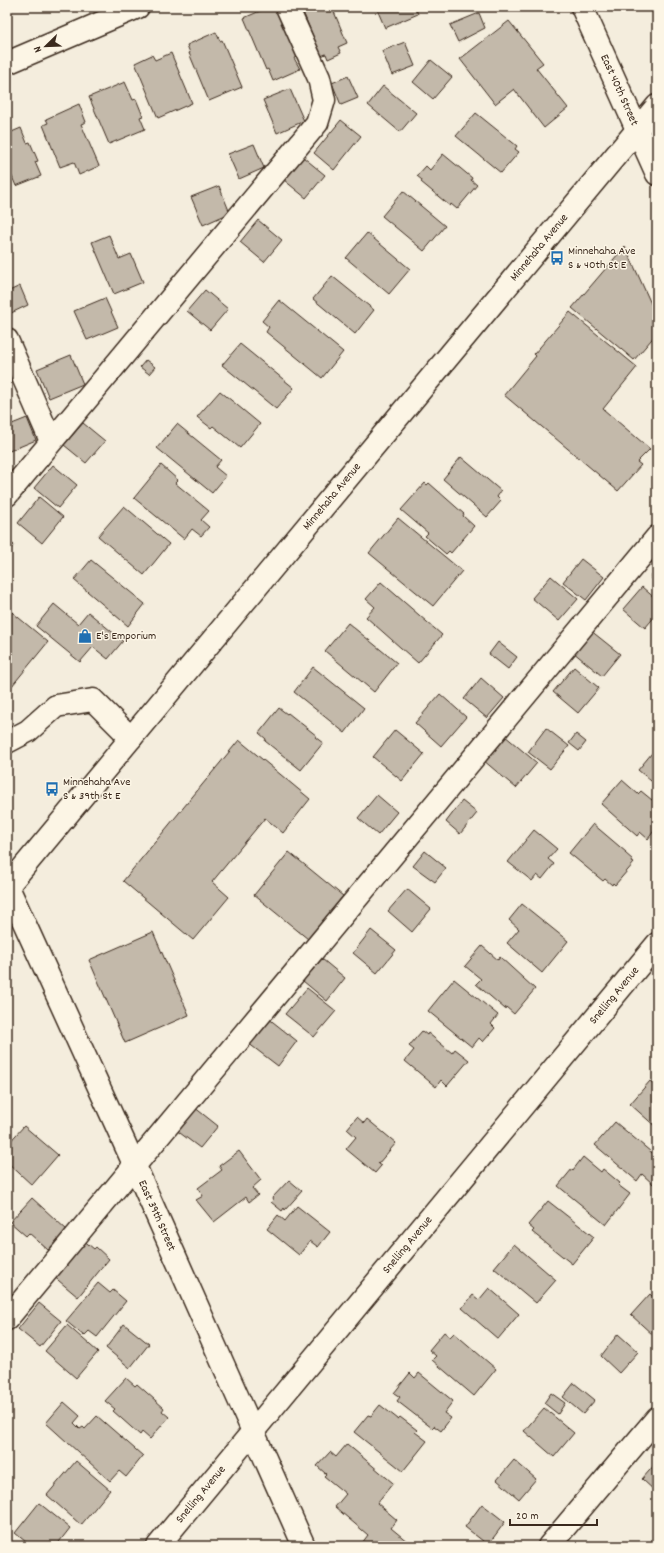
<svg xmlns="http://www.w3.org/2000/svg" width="664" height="1553" viewBox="0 0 664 1553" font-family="Dekko,sans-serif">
  <rect width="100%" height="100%" fill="#f4eddd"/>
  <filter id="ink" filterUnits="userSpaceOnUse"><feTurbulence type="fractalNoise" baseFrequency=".025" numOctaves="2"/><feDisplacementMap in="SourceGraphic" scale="8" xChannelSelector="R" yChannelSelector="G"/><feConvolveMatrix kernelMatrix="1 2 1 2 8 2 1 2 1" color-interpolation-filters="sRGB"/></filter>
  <g filter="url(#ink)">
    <path fill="#c3b9aa" stroke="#3b2a1e" d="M269,7H275L297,57L294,58L300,69L273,81L268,69L266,70L244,18Z
      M301,7H332L347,43L338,47L341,53L328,59L326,54L321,56Z
      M376,7H415L418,14L385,28Z
      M479,13L485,28L458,42L450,25Z
      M509,21L543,63L536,68L568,108L544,128L514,89L495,104L460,59Z
      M216,32L220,41L222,40L242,87L209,101L189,53H190L187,45Z
      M405,42L415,66L392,75L382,51Z
      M171,53L192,103L158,118L135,63L152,55L155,60Z
      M431,60L452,77L433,99L413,82Z
      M348,76L358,98L341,105L332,83Z
      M125,82L133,100L136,99L143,116L140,117L145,129L109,144L89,97Z
      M383,86L416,113L400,132L368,105Z
      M290,89L304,121L277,133L263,100Z
      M79,104L86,122L81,124L99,166L79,175L74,162L60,167L43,125L48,123L46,119Z
      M476,113L517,146L515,149L519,152L501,173L456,136Z
      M341,120L361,136L334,170L314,153Z
      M21,128L27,143L30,142L38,161L35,162L41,176L16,186L10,172L8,173L7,170V134Z
      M254,144L264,168L239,179L228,154Z
      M443,154L472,178L471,180L477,185L457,209L451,204L450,206L421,182L422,180L417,176L426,166L430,170Z
      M303,157L325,175L306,198L284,180Z
      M219,186L230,213L203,225L191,197Z
      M403,191L445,226L424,251L382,216Z
      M258,220L282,240L264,262L240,242Z
      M367,233L410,269L389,294L346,258Z
      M109,235L119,259L131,254L143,282L114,294L92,242Z
      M625,246L657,317V333L634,360L572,308Z
      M332,276L374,310L355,334L313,299Z
      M20,286L28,305L9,314L7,309V292Z
      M205,290L228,309L210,330L187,311Z
      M105,298L118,327L87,340L74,311Z
      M279,300L343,352L322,378L266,332L269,327L262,321Z
      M570,312L637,367L603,409L650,449L637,462L641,465L618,491L504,395L536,356L534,354Z
      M240,344L294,388L276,409L222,365Z
      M71,355L83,384L49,398L37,369Z
      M146,360L155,367L149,374L140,367Z
      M220,391L260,424L240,448L213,426L211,428L197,417Z
      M27,418L36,440L7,452V426Z
      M83,423L105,441L86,463L64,445Z
      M177,424L221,460L215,467L226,476L212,493L157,448Z
      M461,457L501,491L497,497L501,501L487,517L443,479Z
      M53,465L77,485L58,508L34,488Z
      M161,465L178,480L175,483L209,511L201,520L209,527L201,536L192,529L184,539L134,498Z
      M425,483L427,485L429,483L464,514L463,516L474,526L451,553L449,551L446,554L425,536L428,533L401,510Z
      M39,497L63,517L42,543L18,523Z
      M124,506L169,544L144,575L98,536Z
      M398,518L462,571L433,606L369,553Z
      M7,539L14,545L7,553Z
      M581,559L604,577L586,600L563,582Z
      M91,560L145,604L128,626L74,580Z
      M657,568V583L650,577Z
      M551,576L578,599L559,621L532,598Z
      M381,582L442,635L418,663L366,617L375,607L366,599Z
      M642,587L657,600V614L645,628L623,609Z
      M54,604L78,624L88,612L123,641L108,659L93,647L80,662L36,626Z
      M7,608L48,642L7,692Z
      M348,623L397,663L374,692L325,651Z
      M590,630L620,654L602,676L573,652Z
      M498,642L517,657L508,669L489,654Z
      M313,667L364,708L345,733L294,692Z
      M574,667L599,688L578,713L553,692Z
      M481,678L504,698L487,718L464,699Z
      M440,694L466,717L441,746L415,723Z
      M279,708L287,714L288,713L317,736L315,737L323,743L301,770L265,741L266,739L259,733Z
      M546,728L569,746L550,769L528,752Z
      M395,730L424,754L402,781L373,757Z
      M576,734L586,742L579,751L569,743Z
      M504,735L537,763L516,788L483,760Z
      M239,740L310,799L283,833L265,818L212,882L229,897L193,940L123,881Z
      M657,747V786L638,770Z
      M622,780L638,794L641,791L652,800L656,796L657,797V823L654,827L656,828L648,839L640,832L637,836L601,804Z
      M377,795L397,812L378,835L358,818Z
      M462,801L477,813L460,834L446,822Z
      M593,824L626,852L625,853L633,860L632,862L634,863L615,885L613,883L612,885L605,879L603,881L569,853Z
      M534,830L557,849L548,859L554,864L542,879L537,875L532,881L508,862Z
      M425,851L446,868L435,882L413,866Z
      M289,852L343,896L308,939L254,895Z
      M407,889L431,909L412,932L388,911Z
      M522,904L568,941L542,973L507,943L519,929L509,920Z
      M371,930L396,950L377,973L353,953Z
      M153,932L189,1015L125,1043L89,960Z
      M482,946L498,960L500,957L535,989L514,1014L506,1007L505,1009L476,984L481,979L465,966Z
      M322,959L345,978L327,1001L303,981Z
      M454,979L498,1015L491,1024L495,1028L483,1042L479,1038L472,1047L428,1011Z
      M307,988L336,1011L314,1037L285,1014Z
      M268,1018L297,1041L278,1066L248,1043Z
      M422,1031L427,1035L428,1033L452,1053L455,1049L469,1060L447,1086L441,1080L436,1087L405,1061L414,1050L409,1046Z
      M650,1081L657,1087V1128L630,1104Z
      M194,1107L218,1126L200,1148L176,1130Z
      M357,1117L364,1123L367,1119L396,1143L378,1164L381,1166L375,1173L346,1149L356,1137L347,1129Z
      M615,1122L657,1157V1179L653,1184L642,1174L637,1181L595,1145Z
      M24,1126L58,1155L32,1185L7,1162V1145Z
      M239,1151L261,1180L252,1188L258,1195L249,1202L246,1197L214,1222L196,1200L203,1196L198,1188L222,1170L219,1166Z
      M583,1157L601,1172L603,1169L620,1183L618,1185L630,1194L606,1225L558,1186L572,1169L573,1170Z
      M289,1180L302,1191L285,1210L284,1208L282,1211L271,1202L273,1200L272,1198Z
      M32,1198L67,1230L48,1250L29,1233L26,1236L10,1222Z
      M548,1201L594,1237L572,1264L532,1232L534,1230L528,1225Z
      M297,1206L330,1232L318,1247L310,1241L299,1255L267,1229L278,1215L285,1221Z
      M82,1239L94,1249L96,1247L109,1259L78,1297L52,1275Z
      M514,1244L556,1280L536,1303L494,1268Z
      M98,1283L110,1293L113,1290L126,1301L97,1337L89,1331L84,1336L66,1321Z
      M489,1288L519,1314L498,1339L462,1308L473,1295L479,1300Z
      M650,1294L657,1301V1331L653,1335L631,1315Z
      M39,1303L61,1321L40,1347L18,1329Z
      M124,1324L149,1344L130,1368L106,1348Z
      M67,1325L98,1352L76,1378L45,1351Z
      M444,1332L450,1337L454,1333L496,1369L474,1396L432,1360L436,1356L429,1350Z
      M618,1334L638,1352L619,1373L601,1356Z
      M410,1373L415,1378L419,1373L453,1401L444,1413L451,1418L441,1431L434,1426L432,1428L397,1401L400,1397L394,1393Z
      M126,1378L135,1386L137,1384L164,1408L162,1411L169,1417L150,1439L142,1432L140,1435L113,1411L115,1409L105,1401Z
      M574,1383L595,1400L583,1414L563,1397Z
      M551,1393L565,1403L558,1414L544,1403Z
      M64,1402L80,1416L74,1423L80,1429L83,1427L85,1429L97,1416L143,1456L126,1477L119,1471L110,1481L46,1423Z
      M380,1405L398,1419L400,1417L417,1430L415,1432L427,1441L403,1471L354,1432L368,1415L371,1416Z
      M544,1408L574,1433L554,1457L524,1431Z
      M347,1444L393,1483L377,1503L397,1520L391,1528L408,1542L405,1546H366L362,1543L368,1535L335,1507L346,1494L324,1476L326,1474L317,1466L330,1452L336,1457Z
      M514,1460L536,1479L519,1499L497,1480Z
      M76,1461L110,1490L81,1525L47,1495Z
      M657,1462V1493L642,1479Z
      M39,1503L70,1528L56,1546H31L15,1533Z
      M482,1504L505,1522L488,1545L465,1527Z"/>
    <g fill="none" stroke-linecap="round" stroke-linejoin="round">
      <defs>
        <g id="minor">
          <path id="s1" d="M582,7L657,174"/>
          <path d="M7,63L138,7"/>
          <path d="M7,340L51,441"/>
          <path d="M7,495L317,123L324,100L319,78L287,7"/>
          <path d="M7,742L28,731L56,706L93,700L131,738"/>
          <path id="s2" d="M7,885L134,1164L304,1546"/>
          <path d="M7,1319L657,537"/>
          <path id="s3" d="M158,1546L657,944"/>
          <path d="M549,1546L657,1418"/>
        </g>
        <g id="major">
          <path id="s4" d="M7,887L657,106"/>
        </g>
      </defs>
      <use href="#minor" stroke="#3b2a1e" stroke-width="25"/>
      <use href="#major" stroke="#3b2a1e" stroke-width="25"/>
      <use href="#minor" stroke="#fcf5e5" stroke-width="22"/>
      <use href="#major" stroke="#fcf5e5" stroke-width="22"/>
    </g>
  </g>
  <defs>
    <symbol id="bus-bare" viewBox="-9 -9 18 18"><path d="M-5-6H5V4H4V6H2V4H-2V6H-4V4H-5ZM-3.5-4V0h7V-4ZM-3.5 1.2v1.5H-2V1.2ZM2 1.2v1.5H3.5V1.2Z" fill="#1f6fb2" stroke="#fcf5e5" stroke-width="2.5" paint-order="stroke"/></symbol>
    <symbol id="shop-bare" viewBox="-9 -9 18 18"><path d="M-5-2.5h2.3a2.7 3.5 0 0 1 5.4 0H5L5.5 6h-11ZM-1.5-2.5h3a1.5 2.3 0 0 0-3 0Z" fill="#1f6fb2" stroke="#fcf5e5" stroke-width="2.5" paint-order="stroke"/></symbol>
  </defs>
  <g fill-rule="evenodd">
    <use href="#bus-bare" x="547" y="248" width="20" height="20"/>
    <use href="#shop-bare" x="75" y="626" width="20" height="20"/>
    <use href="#bus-bare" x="42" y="779" width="20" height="20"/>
  </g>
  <g text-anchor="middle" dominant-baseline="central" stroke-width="3" stroke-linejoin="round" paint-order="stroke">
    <g font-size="12" fill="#3b2a1e" stroke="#fcf5e5">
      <text stroke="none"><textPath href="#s1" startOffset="91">East 40th Street</textPath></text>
      <text stroke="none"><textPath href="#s4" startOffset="832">Minnehaha Avenue</textPath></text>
      <text stroke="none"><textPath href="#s4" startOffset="508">Minnehaha Avenue</textPath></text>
      <text stroke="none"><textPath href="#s3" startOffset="715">Snelling Avenue</textPath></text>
      <text stroke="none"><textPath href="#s2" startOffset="363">East 39th Street</textPath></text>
      <text stroke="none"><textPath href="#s3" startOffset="391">Snelling Avenue</textPath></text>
      <text stroke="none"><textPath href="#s3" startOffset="67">Snelling Avenue</textPath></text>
    </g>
    <g font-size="12" fill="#3b2a1e" stroke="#fcf5e5" text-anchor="start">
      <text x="568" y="251">Minnehaha Ave<tspan x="568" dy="14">S &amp; 40th St E</tspan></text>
      <text x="96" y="636">E's Emporium</text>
      <text x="63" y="782">Minnehaha Ave<tspan x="63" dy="14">S &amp; 39th St E</tspan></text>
    </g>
  </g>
  <rect width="664" height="1553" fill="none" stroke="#fcf5e5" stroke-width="24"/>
  <rect x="12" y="12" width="640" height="1529" fill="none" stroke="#3b2a1e" stroke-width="1.5" filter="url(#ink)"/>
  <g transform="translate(46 46) rotate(247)" stroke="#fcf5e5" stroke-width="3" paint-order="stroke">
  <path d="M0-3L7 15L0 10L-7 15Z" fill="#3b2a1e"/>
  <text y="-6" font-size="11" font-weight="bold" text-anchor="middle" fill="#3b2a1e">N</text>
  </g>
  <path d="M510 1519v6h87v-6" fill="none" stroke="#3b2a1e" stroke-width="2"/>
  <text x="516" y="1519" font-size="12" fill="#3b2a1e" stroke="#fcf5e5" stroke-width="3" paint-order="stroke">20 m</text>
</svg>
